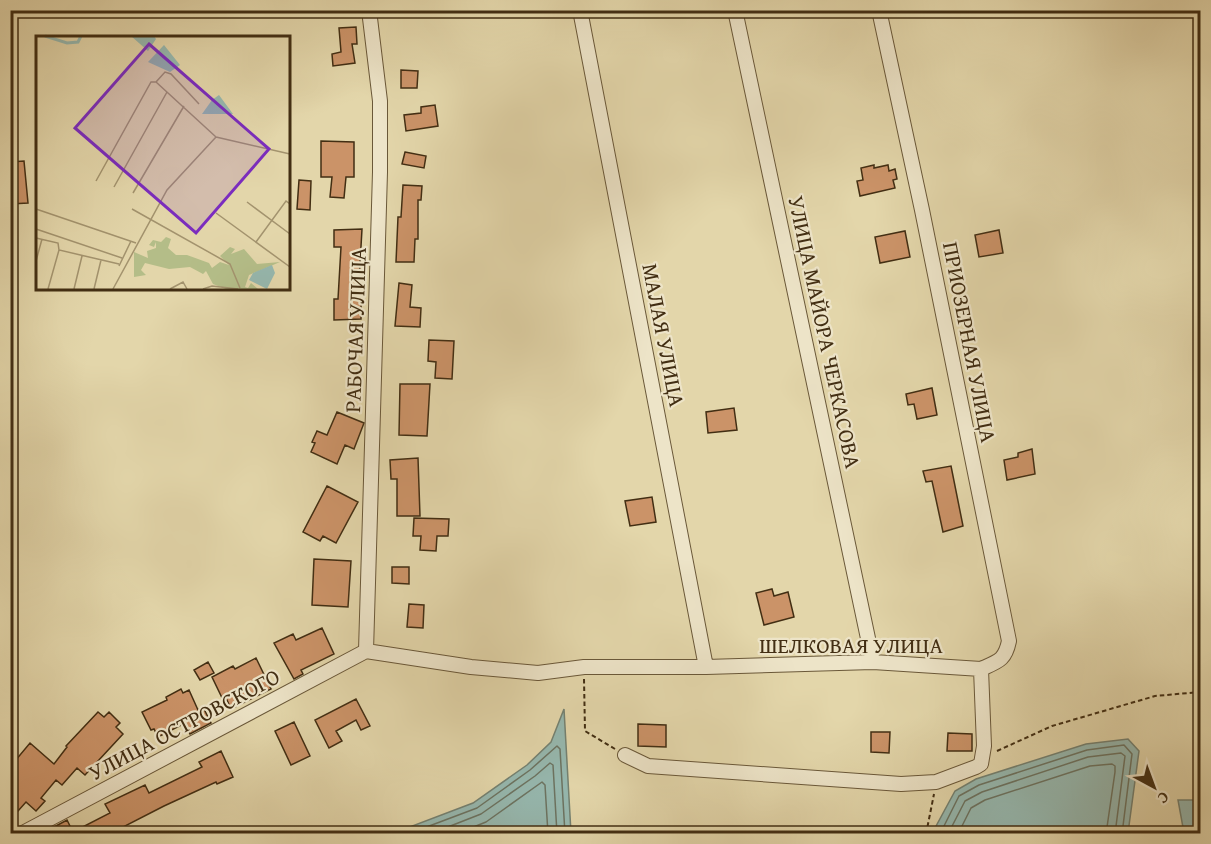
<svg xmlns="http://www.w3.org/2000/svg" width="1211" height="844" viewBox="0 0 1211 844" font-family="'Gentium Book Plus',serif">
  <rect width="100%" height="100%" fill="#e3d6aa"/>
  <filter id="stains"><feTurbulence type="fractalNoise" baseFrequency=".00333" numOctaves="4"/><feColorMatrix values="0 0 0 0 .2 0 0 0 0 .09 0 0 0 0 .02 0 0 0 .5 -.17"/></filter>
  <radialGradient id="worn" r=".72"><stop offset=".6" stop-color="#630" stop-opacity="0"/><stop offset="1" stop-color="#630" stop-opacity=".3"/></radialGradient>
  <path fill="#96b8af" stroke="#748171" stroke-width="1.5" d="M564,709L571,833H398L399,831L473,803L527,765L551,742Z
    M1128,739L1139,751L1128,833H934L935,828L955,791L976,779L1086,744Z
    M1178,800H1200V833H1184Z"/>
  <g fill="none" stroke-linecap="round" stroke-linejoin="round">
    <path stroke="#6c7361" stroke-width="1.5" d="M408,834L477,808L530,770L557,746L560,749L565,834
      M430,834L481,814L535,776L550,763L553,765L557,834
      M456,834L486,822L542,782L545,785L548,834
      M940,834L959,796L979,785L1087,750L1124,745L1132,754L1122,834
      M948,834L965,801L982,792L1088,757L1121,753L1125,756L1115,834
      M958,834L971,808L985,800L1090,766L1112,764L1115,766V772L1106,834"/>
  </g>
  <path fill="#cb9368" stroke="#422e13" stroke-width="1.5" d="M356,27L357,44H352L355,63L333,66L332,54L341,52L339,28Z
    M401,70L418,71L417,88H401Z
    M435,105L438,126L406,131L404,115L421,113V107Z
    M321,141L354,142V177H346L344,198L330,197L332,177H321Z
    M405,152L426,156L424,168L402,164Z
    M24,161L28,203L10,204V162Z
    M874,165V168L888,165L889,171L895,169L897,179L893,180L895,188L860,196L857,181L863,180L861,168Z
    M299,180L311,181L310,210L297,209Z
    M403,185L422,186L421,200H418V239H415L414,262H396L398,217H401Z
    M362,229L358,299H361V319L334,320V299H338L341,247H334V230Z
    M999,230L1003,253L979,257L975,235Z
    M905,231L910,257L880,263L875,237Z
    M399,283L412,285L410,307L421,308L420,327L395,326Z
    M429,340L454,341L452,379L435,378L436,362L428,361Z
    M400,384H430L427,436L399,435Z
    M932,388L937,415L917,419L914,404L908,405L906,394Z
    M734,408L737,430L708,433L706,412Z
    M337,412L364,423L354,449L345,445L337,464L311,452L315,443L312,442L317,431L327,435Z
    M1032,449L1035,474L1007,480L1004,460L1018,457V453Z
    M418,458L420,516H397V479H391L390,460Z
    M951,466L963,526L943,532L932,481L926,482L923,471Z
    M327,486L358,502L336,543L323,536L320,541L303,532Z
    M652,497L656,522L630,526L625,501Z
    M414,518L449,519L448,536H437L436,551L420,550L421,536H413Z
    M314,559L351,561L348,607L312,605Z
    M392,567H409V584L392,583Z
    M772,589L774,596L788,592L794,617L764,625L756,593Z
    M409,604L424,605L423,628L407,627Z
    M322,628L334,654L301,670L303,674L294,679L274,643L293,634L296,640Z
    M256,658L271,689L231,709L227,700L224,702L212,677L233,666L235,669Z
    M208,662L214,673L200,680L194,670Z
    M181,689L183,693L189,690L198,710L203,707L211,723L190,734L185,723L158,737L154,729L151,730L142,712L167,700L166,697Z
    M356,699L370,726L361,730L356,720L336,731L342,741L329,748L315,720Z
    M98,712L104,717L109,712L120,723L116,727L123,734L85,775L77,768L62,785L56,780L41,798L45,801L36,811L26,802L18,811L10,805V767L30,743L54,764L67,747L66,746Z
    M294,722L310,756L291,765L275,731Z
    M638,724L666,725V747L638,746Z
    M871,732H890L889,753L871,752Z
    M948,733L972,734V751H947Z
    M221,751L233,777L217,784L216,782L164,806L119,829L121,834H41L67,820L73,832L110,813L105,804L145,785L149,793L202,767L199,762Z"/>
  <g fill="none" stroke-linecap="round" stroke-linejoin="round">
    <defs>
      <path id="minor" d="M580,10L706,667
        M735,10L873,662
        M879,10L922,210L1009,641C1005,660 999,661 981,669
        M366,651L471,667L538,673L584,667H706L873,662L981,669L984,746L981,764L976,767L936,782L901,784L648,766L625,755
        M366,651L380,172V101L369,10
        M21,834L366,651"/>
    </defs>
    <use href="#minor" stroke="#6a5839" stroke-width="16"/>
    <path stroke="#422e13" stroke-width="2" stroke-dasharray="4.5 3" stroke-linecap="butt" d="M584,679L585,731L615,749
      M997,751L1052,726L1155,696L1200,692
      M926,834L934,794"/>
    <use href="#minor" stroke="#ede4c8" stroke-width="14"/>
  </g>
  <g text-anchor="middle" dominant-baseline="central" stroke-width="4.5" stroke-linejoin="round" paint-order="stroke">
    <g font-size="22" fill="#422e13" stroke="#ede4c8">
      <text transform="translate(355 330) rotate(-88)">РАБОЧАЯ УЛИЦА</text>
      <text transform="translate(825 332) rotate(78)">УЛИЦА МАЙОРА ЧЕРКАСОВА</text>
      <text transform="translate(664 335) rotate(79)">МАЛАЯ УЛИЦА</text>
      <text transform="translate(970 342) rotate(79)">ПРИОЗЕРНАЯ УЛИЦА</text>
      <text x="851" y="645">ШЕЛКОВАЯ УЛИЦА</text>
      <text transform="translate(184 724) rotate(-28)">УЛИЦА ОСТРОВСКОГО</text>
    </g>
  </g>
  <g transform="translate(36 36)">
    <rect width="254" height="254" fill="#e3d6aa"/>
    <path d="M130,201L135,203L132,212L140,219H151L173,227L176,232L184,226L193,229L184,220L194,211L199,213L195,218L208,213L221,228L244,226L213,239L209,251L212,252L215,247L222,253H190L177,248L170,235L167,238L154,231L133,233L109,227L105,234L110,239L98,241V216L112,222L111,215L120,212V206L118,211L113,209L117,204L125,206Z" fill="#b4bd88"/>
    <path d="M95,0H118L120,3L112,15ZM128,9L144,29L134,36L112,26ZM183,59L197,78H166L176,64ZM236,229L239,237L231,253L213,244L217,237Z" fill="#96b8af"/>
    <path fill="none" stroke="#96b8af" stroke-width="3" d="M9,0L31,7L42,6L45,0"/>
    <path fill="none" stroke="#a3936e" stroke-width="1.5" d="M163,68L135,38L129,36L120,46L180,101M180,101L254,118M60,145L115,46H120M78,151L131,56M97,157L148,70M211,166L254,198M0,173L100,207M96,173L194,228L204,252M180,177L254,231M0,193L86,222M0,202L22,207L23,214L83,228M220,206L250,165L254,168M0,225L6,203M83,230L95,205M12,253L23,214M38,253L46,220M58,253L65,224M77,253L131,154L180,101M134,253L147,246L151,253M167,253L176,250L202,253"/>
    <path fill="#7b2cbf" fill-opacity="0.15" stroke="#7b2cbf" stroke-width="3" d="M113,8L233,113L160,197L39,92Z"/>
    <rect width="254" height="254" fill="none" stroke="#422e13" stroke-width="3"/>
  </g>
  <rect width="1211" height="844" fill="none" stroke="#e3d6aa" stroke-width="36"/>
  <rect x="12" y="12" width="1187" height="820" fill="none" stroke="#422e13" stroke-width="3"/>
  <rect x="18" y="18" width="1175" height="808" fill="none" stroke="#422e13" stroke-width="1.5"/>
  <g transform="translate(1154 787) rotate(139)" stroke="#ede4c8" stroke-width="4.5" paint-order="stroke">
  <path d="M0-4.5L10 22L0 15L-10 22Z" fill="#422e13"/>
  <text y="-9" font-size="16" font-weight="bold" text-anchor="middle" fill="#422e13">С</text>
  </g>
  <rect width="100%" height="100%" filter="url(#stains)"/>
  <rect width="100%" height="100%" fill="url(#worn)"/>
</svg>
